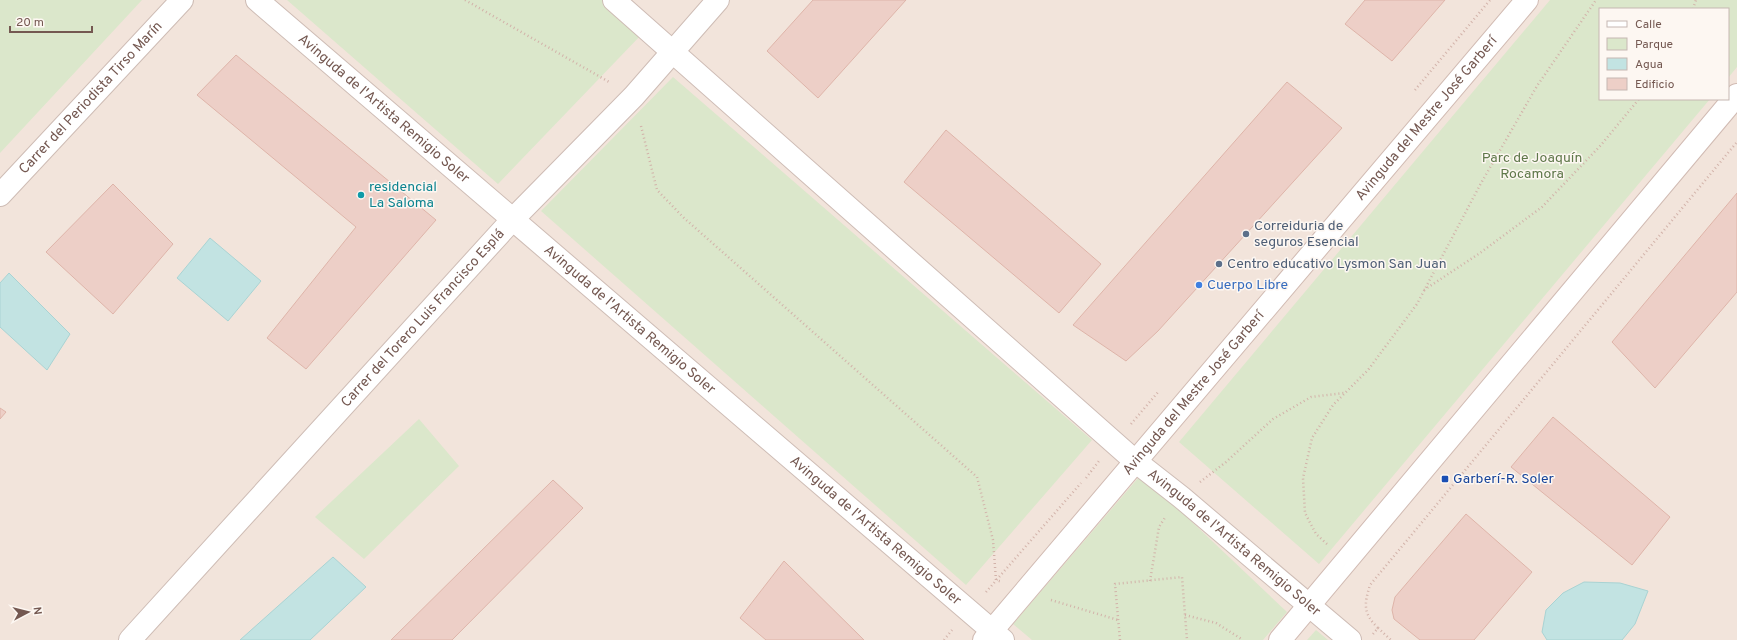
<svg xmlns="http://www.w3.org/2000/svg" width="1737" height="640" viewBox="0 0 1737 640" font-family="Overpass,sans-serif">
  <rect width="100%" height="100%" fill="#fbf3ec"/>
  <path fill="#f2e4db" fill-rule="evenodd" d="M0,0H1737V640H0ZM1600,9H1728V99H1600Z"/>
  <path fill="#dbe7cb" d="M0,0H142L0,153Z
    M287,0H602L642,34L498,184Z
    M1550,0H1737V67L1728,78V9H1600V99H1710L1319,564L1179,442Z
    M673,77L1092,440L966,585L541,211Z
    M419,419L459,466L364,559L315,517Z
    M1139,477L1173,504L1287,612L1263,640H1032L1013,624Z
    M1316,630L1328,640H1307Z"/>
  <path fill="#c2e3e2" stroke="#a9d3d3" d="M210,238L261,281L228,321L177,278Z
    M9,273L70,334L47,370L0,327V283Z
    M333,557L366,587L310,640H240Z
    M1584,582L1620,583L1648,591L1635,624L1622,640H1547L1542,632L1546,610L1563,593Z"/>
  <path fill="#edcfc7" stroke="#deb4a9" d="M813,0H906L818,98L767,51Z
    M1365,0H1445L1392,61L1345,24Z
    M236,55L436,220L306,369L267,338L356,227L197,95Z
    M1287,82L1342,128L1158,331L1126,361L1073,325Z
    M946,130L1101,264L1059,313L904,182Z
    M113,184L173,244L113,314L46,252Z
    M1737,193V292L1655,388L1612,342Z
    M0,408L6,412L0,419Z
    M1553,417L1670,517L1632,565L1511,467Z
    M553,480L583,508L452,640H391Z
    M1466,514L1532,572L1474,640H1420L1394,619L1392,610L1395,597Z
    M784,561L864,640H766L740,618Z"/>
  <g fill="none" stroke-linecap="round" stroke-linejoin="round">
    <defs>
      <g id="street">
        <path id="s1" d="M257,0L1003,640"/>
        <path id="s2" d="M614,0L1135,461L1181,497L1350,640"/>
        <path id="s3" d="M0,195L182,0"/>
        <path id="s4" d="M130,640L513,219L634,96L718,0"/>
      </g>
      <g id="secondary">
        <path id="s5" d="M984,640L1527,0"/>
        <path d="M1280,640L1737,95"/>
      </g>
    </defs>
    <use href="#street" stroke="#cebcb5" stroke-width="24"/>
    <use href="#secondary" stroke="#d1bbb3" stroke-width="24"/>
    <path stroke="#d2b2a9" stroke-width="2.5" stroke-dasharray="1 3" stroke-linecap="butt" d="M465,0L611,83
      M1693,9L1696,0
      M1415,90L1490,0
      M641,126L657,190L684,218L977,477L993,540L996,580L1002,582
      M1424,290L1480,253L1542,207L1601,145L1639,99
      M1131,424L1159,391
      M1086,478L1099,461
      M1200,482L1226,462L1273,419L1311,397L1344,393
      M1327,544L1316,534L1305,513L1303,478L1312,438L1333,405L1368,370L1417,304L1480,185L1537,86L1596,0
      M1150,581L1159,527L1166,516
      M986,592L1081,483
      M1051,600L1118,620
      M1185,615L1216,623L1243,640
      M1378,628L1391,640
      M1373,634L1378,628C1363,613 1364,605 1370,585L1737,142
      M944,640L952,630
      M1120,640L1115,584L1182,577L1187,640"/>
    <use href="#street" stroke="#fff" stroke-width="22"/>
    <use href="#secondary" stroke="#fff" stroke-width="22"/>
  </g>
  <circle fill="#0f9aa8" stroke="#fdf7f2" stroke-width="1.5" cx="361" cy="195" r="4"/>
  <g fill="#5c6f8a" stroke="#fdf7f2" stroke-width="1.5">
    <circle cx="1246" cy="234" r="4"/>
    <circle cx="1219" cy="264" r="4"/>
  </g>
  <circle fill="#3f7fe0" stroke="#fdf7f2" stroke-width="1.5" cx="1199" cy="285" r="4"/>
  <rect fill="#1a4fb4" stroke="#fdf7f2" stroke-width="1.5" x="1441" y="475" width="8" height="8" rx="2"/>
  <g text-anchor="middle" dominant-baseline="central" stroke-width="3" stroke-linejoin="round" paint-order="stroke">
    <g font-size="14" fill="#745851" stroke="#fdf7f2">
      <text stroke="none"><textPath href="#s3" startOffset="133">Carrer del Periodista Tirso Marín</textPath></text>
      <text stroke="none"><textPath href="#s1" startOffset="167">Avinguda de l'Artista Remigio Soler</textPath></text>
      <text stroke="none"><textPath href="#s5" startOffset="684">Avinguda del Mestre José Garberí</textPath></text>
      <text stroke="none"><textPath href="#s4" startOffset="435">Carrer del Torero Luis Francisco Esplá</textPath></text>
      <text stroke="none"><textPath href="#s1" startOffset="491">Avinguda de l'Artista Remigio Soler</textPath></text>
      <text stroke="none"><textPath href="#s5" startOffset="324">Avinguda del Mestre José Garberí</textPath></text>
      <text stroke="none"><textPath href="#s1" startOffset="815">Avinguda de l'Artista Remigio Soler</textPath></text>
      <text stroke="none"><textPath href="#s2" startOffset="824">Avinguda de l'Artista Remigio Soler</textPath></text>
    </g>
    <g font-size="14" fill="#5f784a" stroke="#fdf7f2">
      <text x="1532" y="158">Parc de Joaquín<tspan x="1532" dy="16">Rocamora</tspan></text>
    </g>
    <g font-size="14" fill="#0d838f" stroke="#fdf7f2" text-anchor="start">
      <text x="369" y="187">residencial<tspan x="369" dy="16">La Saloma</tspan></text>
    </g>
    <g font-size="14" fill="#4e5e75" stroke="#fdf7f2" text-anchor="start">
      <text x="1254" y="226">Correiduria de<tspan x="1254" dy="16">seguros Esencial</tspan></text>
      <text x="1227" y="264">Centro educativo Lysmon San Juan</text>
    </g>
    <g font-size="14" fill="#366cbe" stroke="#fdf7f2" text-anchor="start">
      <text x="1207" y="285">Cuerpo Libre</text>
    </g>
    <g font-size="14" fill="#164399" stroke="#fdf7f2" text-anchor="start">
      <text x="1453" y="479">Garberí-R. Soler</text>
    </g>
  </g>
  <rect x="1599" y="8" width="130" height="92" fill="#fdf7f2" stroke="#c6b7b2"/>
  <rect x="1607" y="21" width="20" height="6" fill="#ffffff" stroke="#c6b7b2"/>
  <text x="1635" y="28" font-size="12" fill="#745851">Calle</text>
  <rect x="1607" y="38" width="20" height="12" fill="#dbe7cb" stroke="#c6b7b2"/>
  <text x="1635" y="48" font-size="12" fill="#745851">Parque</text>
  <rect x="1607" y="58" width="20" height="12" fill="#c2e3e2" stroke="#c6b7b2"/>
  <text x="1635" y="68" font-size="12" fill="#745851">Agua</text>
  <rect x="1607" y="78" width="20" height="12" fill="#edcfc7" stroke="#c6b7b2"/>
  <text x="1635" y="88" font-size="12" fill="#745851">Edificio</text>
  <g transform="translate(28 612) rotate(83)" stroke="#fdf7f2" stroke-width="3" paint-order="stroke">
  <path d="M0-3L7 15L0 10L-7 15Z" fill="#745851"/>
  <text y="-6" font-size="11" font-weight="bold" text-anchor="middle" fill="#745851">N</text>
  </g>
  <path d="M10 26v6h82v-6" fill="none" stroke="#745851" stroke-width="2"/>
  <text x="16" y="26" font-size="12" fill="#745851" stroke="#fdf7f2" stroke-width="3" paint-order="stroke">20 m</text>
</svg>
